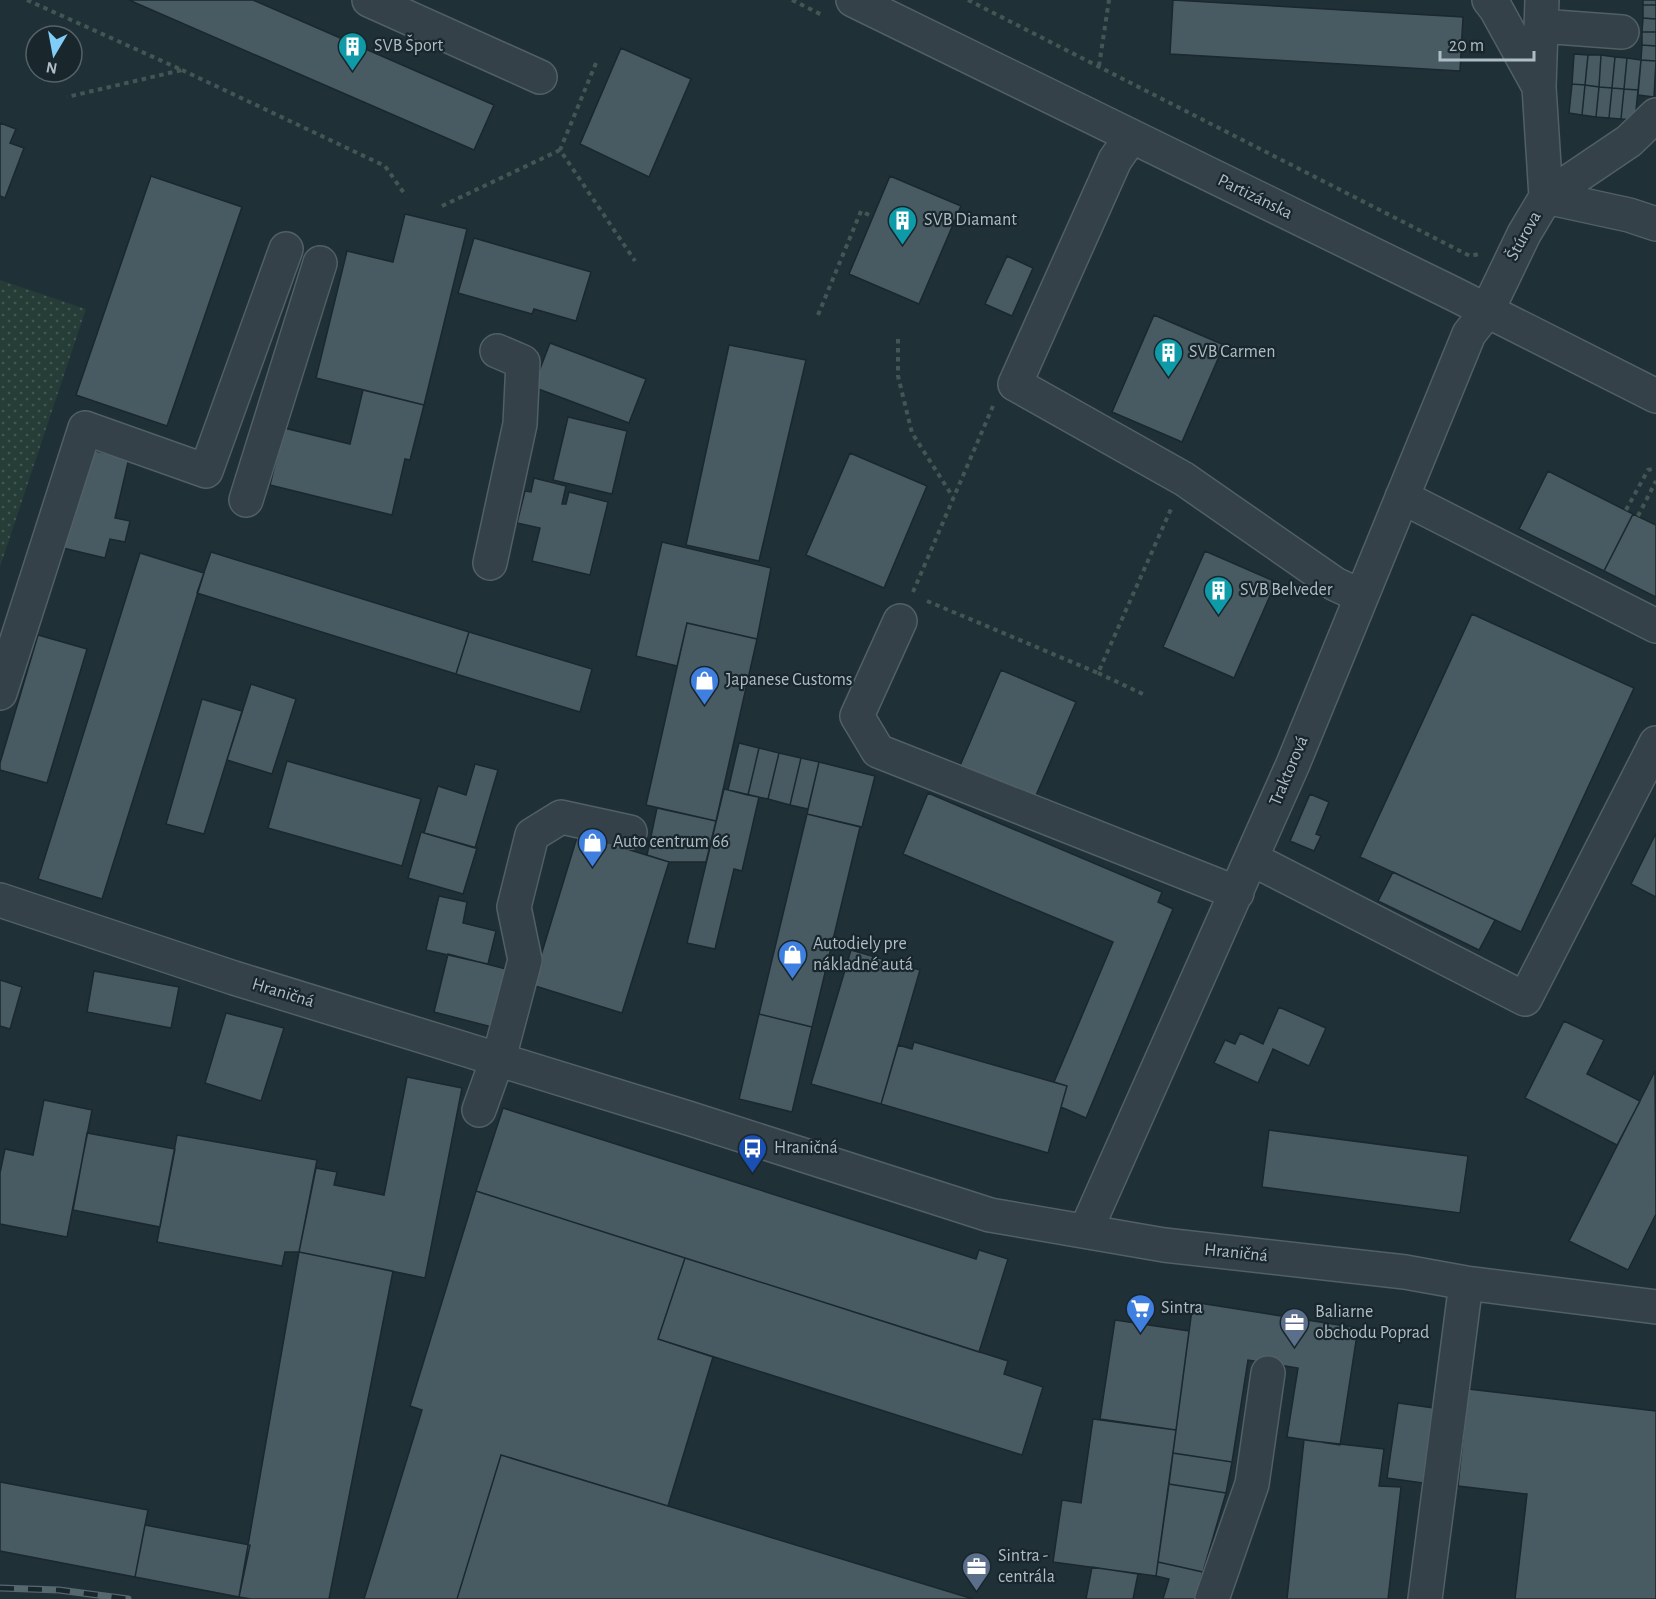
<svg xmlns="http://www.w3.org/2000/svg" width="1656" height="1599" viewBox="0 0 1656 1599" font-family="'Alegreya Sans',sans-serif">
  <defs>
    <pattern id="park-dots" width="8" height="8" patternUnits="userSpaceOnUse" patternTransform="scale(1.5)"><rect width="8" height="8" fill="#253c37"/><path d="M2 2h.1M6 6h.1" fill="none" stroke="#425652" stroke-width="1.8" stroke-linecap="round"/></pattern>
  </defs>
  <rect width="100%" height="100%" fill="#203037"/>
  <path fill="url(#park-dots)" d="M0,280L86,309L0,567Z"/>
  <path fill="#485b63" stroke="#1b282e" stroke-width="1.5" d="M129,0H253L494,105L474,150Z
    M1173,0L1463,17L1460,71L1170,54Z
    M1643,0H1656V5H1643Z
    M1643,5H1656V19L1643,18Z
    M1643,18L1656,19V32H1642Z
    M1642,32H1656V46L1642,45Z
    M1642,45L1656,46V61L1641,60Z
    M621,48L691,79L649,177L580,144Z
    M1574,54L1588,55L1585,85L1572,84Z
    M1588,55H1601L1599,87L1585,85Z
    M1601,55L1615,57L1612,88L1599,87Z
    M1615,57L1627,58L1624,89L1612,88Z
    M1627,58L1641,60L1638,90L1624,89Z
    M1641,60L1656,61L1654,97L1638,95Z
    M1572,84L1585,85L1582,115L1569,113Z
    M1585,85L1599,87L1596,117L1582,115Z
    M1599,87L1612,88L1609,118L1596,117Z
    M1612,88L1624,89L1621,119L1609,118Z
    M1624,89L1638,90L1635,120L1621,119Z
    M0,123L16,129L10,143L24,148L5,198L0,196Z
    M151,176L242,207L167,426L76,395Z
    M890,176L961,206L919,304L849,274Z
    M405,214L467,229L424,405L316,378L347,251L393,262Z
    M474,238L591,272L576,321L534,309L532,314L458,293Z
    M1007,256L1033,268L1012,316L985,304Z
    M1154,315L1224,345L1182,442L1112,412Z
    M550,343L646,379L629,423L533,387Z
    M729,345L806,360L759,561L686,545Z
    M363,390L424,405L410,460L405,459L392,515L270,485L284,428L350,444Z
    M568,417L627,431L612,494L553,480Z
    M86,449L129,458L115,518L130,521L125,542L110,539L105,558L63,548Z
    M850,453L927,486L884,588L806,555Z
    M1548,471L1633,514L1604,571L1519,529Z
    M534,478L566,486L562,504H566L569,492L608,502L590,575L532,561L540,528L517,523L525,491L531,492Z
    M1633,514L1656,525V597L1604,571Z
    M662,542L771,568L757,639L687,623L677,666L636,656Z
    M1205,551L1276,582L1234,678L1163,647Z
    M211,552L469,632L456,674L197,593Z
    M140,553L204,573L102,899L38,879Z
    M1472,614L1634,688L1521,932L1360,857Z
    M687,623L757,639L716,821L646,805Z
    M469,632L592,669L580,712L456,674Z
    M38,635L87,649L47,783L0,770V763Z
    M1001,670L1076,702L1034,800L959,768Z
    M251,684L296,699L272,774L227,760Z
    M202,699L242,711L204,834L166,824Z
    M739,743L759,748L748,795L728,790Z
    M759,748L779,753L768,799L748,795Z
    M779,753L801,758L790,805L768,799Z
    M801,758L819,762L808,809L790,805Z
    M287,761L421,799L402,866L268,828Z
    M819,762L875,776L862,827L807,814Z
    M475,764L498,770L475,848L424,833L438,786L466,795Z
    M724,789L759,797L742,871L734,869L715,949L687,943Z
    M928,793L1162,892L1158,902L1173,909L1086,1118L1061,1107L1067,1086L1054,1082L1113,942L903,854Z
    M1310,794L1329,802L1316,834L1321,836L1314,851L1290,841Z
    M657,808L716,821L706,862H669L647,855Z
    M807,814L860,827L812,1027L759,1014Z
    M421,832L477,848L463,894L408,878Z
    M1656,833V897L1631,884Z
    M578,834L669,862L622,1013L532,985Z
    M1393,872L1495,920L1479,950L1378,901Z
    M439,896L467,902L463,923L496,931L488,964L426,950Z
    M851,950L920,970L881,1104L811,1084Z
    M448,954L506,969L492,1027L434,1012Z
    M94,971L179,987L171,1028L87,1012Z
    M0,980L22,987L10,1029L0,1026Z
    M1279,1007L1326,1028L1309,1066L1273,1049L1258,1083L1214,1063L1225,1040L1235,1044L1240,1033L1263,1044Z
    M226,1013L284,1028L261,1101L205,1083Z
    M759,1014L812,1027L792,1112L739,1099Z
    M1564,1021L1604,1040L1587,1074L1640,1101L1617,1145L1525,1098Z
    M914,1042L1067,1086L1048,1153L881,1104L898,1045L912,1049Z
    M1655,1071L1656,1214L1628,1270L1569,1241Z
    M407,1077L462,1088L425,1278L299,1252L316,1168L337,1172L334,1185L384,1195Z
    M44,1100L92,1110L67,1237L0,1224V1173L5,1149L33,1155Z
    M503,1108L976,1259L979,1250L1008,1259L979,1352L476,1191Z
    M1269,1130L1468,1156L1460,1213L1262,1187Z
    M87,1133L175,1149L160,1227L73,1210Z
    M177,1135L317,1160L299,1252H285L282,1266L157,1242Z
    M476,1191L685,1258L658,1339L713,1357L668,1506L501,1455L457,1599H364L422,1410L410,1406Z
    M299,1252L393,1271L329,1599H251L239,1597Z
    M685,1258L1008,1361L1004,1374L1043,1387L1022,1455L658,1339Z
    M1193,1302L1358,1328L1340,1445L1287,1437L1298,1368L1248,1360L1232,1462L1173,1453Z
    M1115,1320L1189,1331L1176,1430L1100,1419Z
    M1468,1389L1656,1411V1599H1515L1527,1494L1458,1486Z
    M1398,1403L1434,1408L1423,1483L1387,1478Z
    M1093,1419L1176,1430L1156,1576L1053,1562L1062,1500L1081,1503Z
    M1304,1440L1384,1449L1379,1486L1401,1487L1388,1599H1287Z
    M1173,1453L1232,1462L1226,1493L1169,1484Z
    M501,1455L668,1506L973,1599H457Z
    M0,1482L148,1510L135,1577L0,1551Z
    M1169,1484L1226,1493L1203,1572L1158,1562Z
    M145,1525L250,1545L239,1597L135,1577Z
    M1158,1562L1203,1572L1195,1599H1163L1169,1579L1156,1576Z
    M1092,1567L1138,1574L1133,1599H1086Z"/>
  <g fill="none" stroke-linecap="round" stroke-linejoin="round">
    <defs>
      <path id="minor" d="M369,0L540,77
        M853,0L1452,293L1656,396
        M1541,26L1622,32
        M1539,87L1542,0
        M1131,137L1115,160L1015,384L1184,479L1335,584L1361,596
        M1546,197L1629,141L1656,115
        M1546,197L1629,215L1656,224
        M1402,497L1656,626
        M246,500L320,263
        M490,563L520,424L523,362L497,351
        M900,621L857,716L878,751L1237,893
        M0,693L85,428L206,471L286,249
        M1252,859L1525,999L1656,743
        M0,900L234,978L688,1118L990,1215L1164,1245L1405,1272L1466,1283L1656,1307
        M479,1110L503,1043L525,960L514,907L532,835L561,817L630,832
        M1086,1230L1293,764L1469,334L1487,311L1524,234L1546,197L1539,87L1496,9L1489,0
        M1212,1599L1252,1484L1268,1373
        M1425,1599L1466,1283"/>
    </defs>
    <use href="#minor" stroke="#515f66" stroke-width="36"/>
    <path stroke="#425754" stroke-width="4" stroke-dasharray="4.5 4.5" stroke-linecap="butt" d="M27,0L182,70L67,97
      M792,0L824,16
      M968,0L1470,256L1479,254
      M596,63L560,150L635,261
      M1099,66L1109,0
      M182,70L385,166L406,196
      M442,206L560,150
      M818,315L861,211L873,217
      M898,339V376L912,433L953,497
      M1626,510L1648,470L1656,468
      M1638,516L1656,481
      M913,592L993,406
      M927,601L1098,673L1171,509
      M1098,673L1147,696"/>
    <use href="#minor" stroke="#344148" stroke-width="33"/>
    <defs>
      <path id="rail" d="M0,1588L59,1590L128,1599"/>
    </defs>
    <use href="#rail" stroke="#55676f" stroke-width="7"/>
    <use href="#rail" stroke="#19262c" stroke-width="4.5" stroke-dasharray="14" stroke-linecap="butt"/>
  </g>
  <defs>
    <symbol id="building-pin" viewBox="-11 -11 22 30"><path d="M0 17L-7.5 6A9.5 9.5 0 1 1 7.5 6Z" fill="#0f9aa8" stroke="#19262c"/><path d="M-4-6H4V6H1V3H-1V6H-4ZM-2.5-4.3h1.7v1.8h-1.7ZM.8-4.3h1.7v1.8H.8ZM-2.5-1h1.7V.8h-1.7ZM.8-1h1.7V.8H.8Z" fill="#fff"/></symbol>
    <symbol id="shop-pin" viewBox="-11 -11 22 30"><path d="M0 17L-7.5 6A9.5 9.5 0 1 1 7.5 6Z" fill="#3f7fe0" stroke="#19262c"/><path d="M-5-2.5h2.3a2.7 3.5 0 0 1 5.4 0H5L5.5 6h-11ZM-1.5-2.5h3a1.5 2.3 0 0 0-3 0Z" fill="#fff"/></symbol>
    <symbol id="bus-pin" viewBox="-11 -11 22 30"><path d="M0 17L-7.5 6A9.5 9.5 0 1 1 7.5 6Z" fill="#1a4fb4" stroke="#19262c"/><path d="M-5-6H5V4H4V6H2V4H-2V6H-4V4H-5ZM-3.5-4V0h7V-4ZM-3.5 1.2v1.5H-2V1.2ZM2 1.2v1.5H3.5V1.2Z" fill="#fff"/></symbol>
    <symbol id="supermarket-pin" viewBox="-11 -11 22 30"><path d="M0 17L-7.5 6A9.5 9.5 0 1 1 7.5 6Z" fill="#3f7fe0" stroke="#19262c"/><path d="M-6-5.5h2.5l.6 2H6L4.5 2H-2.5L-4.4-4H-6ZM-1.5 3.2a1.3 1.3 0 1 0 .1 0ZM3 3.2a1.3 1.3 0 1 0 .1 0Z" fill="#fff"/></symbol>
    <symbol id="office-pin" viewBox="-11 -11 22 30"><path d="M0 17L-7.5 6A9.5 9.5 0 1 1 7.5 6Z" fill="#5c6f8a" stroke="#19262c"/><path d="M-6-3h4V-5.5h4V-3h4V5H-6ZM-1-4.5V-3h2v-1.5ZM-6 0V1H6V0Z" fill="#fff"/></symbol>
  </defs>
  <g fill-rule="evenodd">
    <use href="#building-pin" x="336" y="30" width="33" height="45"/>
    <use href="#building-pin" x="886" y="204" width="33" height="45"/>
    <use href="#building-pin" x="1152" y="336" width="33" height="45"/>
    <use href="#building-pin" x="1202" y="574" width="33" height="45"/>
    <use href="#shop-pin" x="688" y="664" width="33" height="45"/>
    <use href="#shop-pin" x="576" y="826" width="33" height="45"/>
    <use href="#shop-pin" x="776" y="938" width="33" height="45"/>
    <use href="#bus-pin" x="736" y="1132" width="33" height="45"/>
    <use href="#supermarket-pin" x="1124" y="1292" width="33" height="45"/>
    <use href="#office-pin" x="1278" y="1306" width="33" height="45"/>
    <use href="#office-pin" x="960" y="1550" width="33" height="45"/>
  </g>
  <g text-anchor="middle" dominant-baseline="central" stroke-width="4.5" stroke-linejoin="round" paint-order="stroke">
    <g font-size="18" fill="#aebdc5" stroke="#19262c" text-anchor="start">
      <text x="374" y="46">SVB Šport</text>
      <text x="924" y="220">SVB Diamant</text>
      <text x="1189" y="352">SVB Carmen</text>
      <text x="1240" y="590">SVB Belveder</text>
      <text x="726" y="680">Japanese Customs</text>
      <text x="613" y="842">Auto centrum 66</text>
      <text x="813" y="944">Autodiely pre<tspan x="813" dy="21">nákladné autá</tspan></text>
      <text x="774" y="1148">Hraničná</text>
      <text x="1161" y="1308">Sintra</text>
      <text x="1315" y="1312">Baliarne<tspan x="1315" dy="21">obchodu Poprad</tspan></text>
      <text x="998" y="1556">Sintra -<tspan x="998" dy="21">centrála</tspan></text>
    </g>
    <g font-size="18" fill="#aebdc5" stroke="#19262c">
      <text transform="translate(1255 197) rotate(26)">Partizánska</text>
      <text transform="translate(1524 236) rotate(-61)">Štúrova</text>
      <text transform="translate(1289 771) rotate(-67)">Traktorová</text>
      <text transform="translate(283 993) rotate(17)">Hraničná</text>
      <text transform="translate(1236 1253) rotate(6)">Hraničná</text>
    </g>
  </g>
  <g transform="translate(54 54) rotate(190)"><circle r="28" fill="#19262c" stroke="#556269" stroke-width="1.5"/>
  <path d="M0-4.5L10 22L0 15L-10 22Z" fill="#80cef7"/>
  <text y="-9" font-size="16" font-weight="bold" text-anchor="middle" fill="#aebdc5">N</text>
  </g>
  <path d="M1440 51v9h94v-9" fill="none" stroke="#aebdc5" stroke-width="3"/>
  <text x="1449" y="51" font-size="18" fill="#aebdc5" stroke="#19262c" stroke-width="4.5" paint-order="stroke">20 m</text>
</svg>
